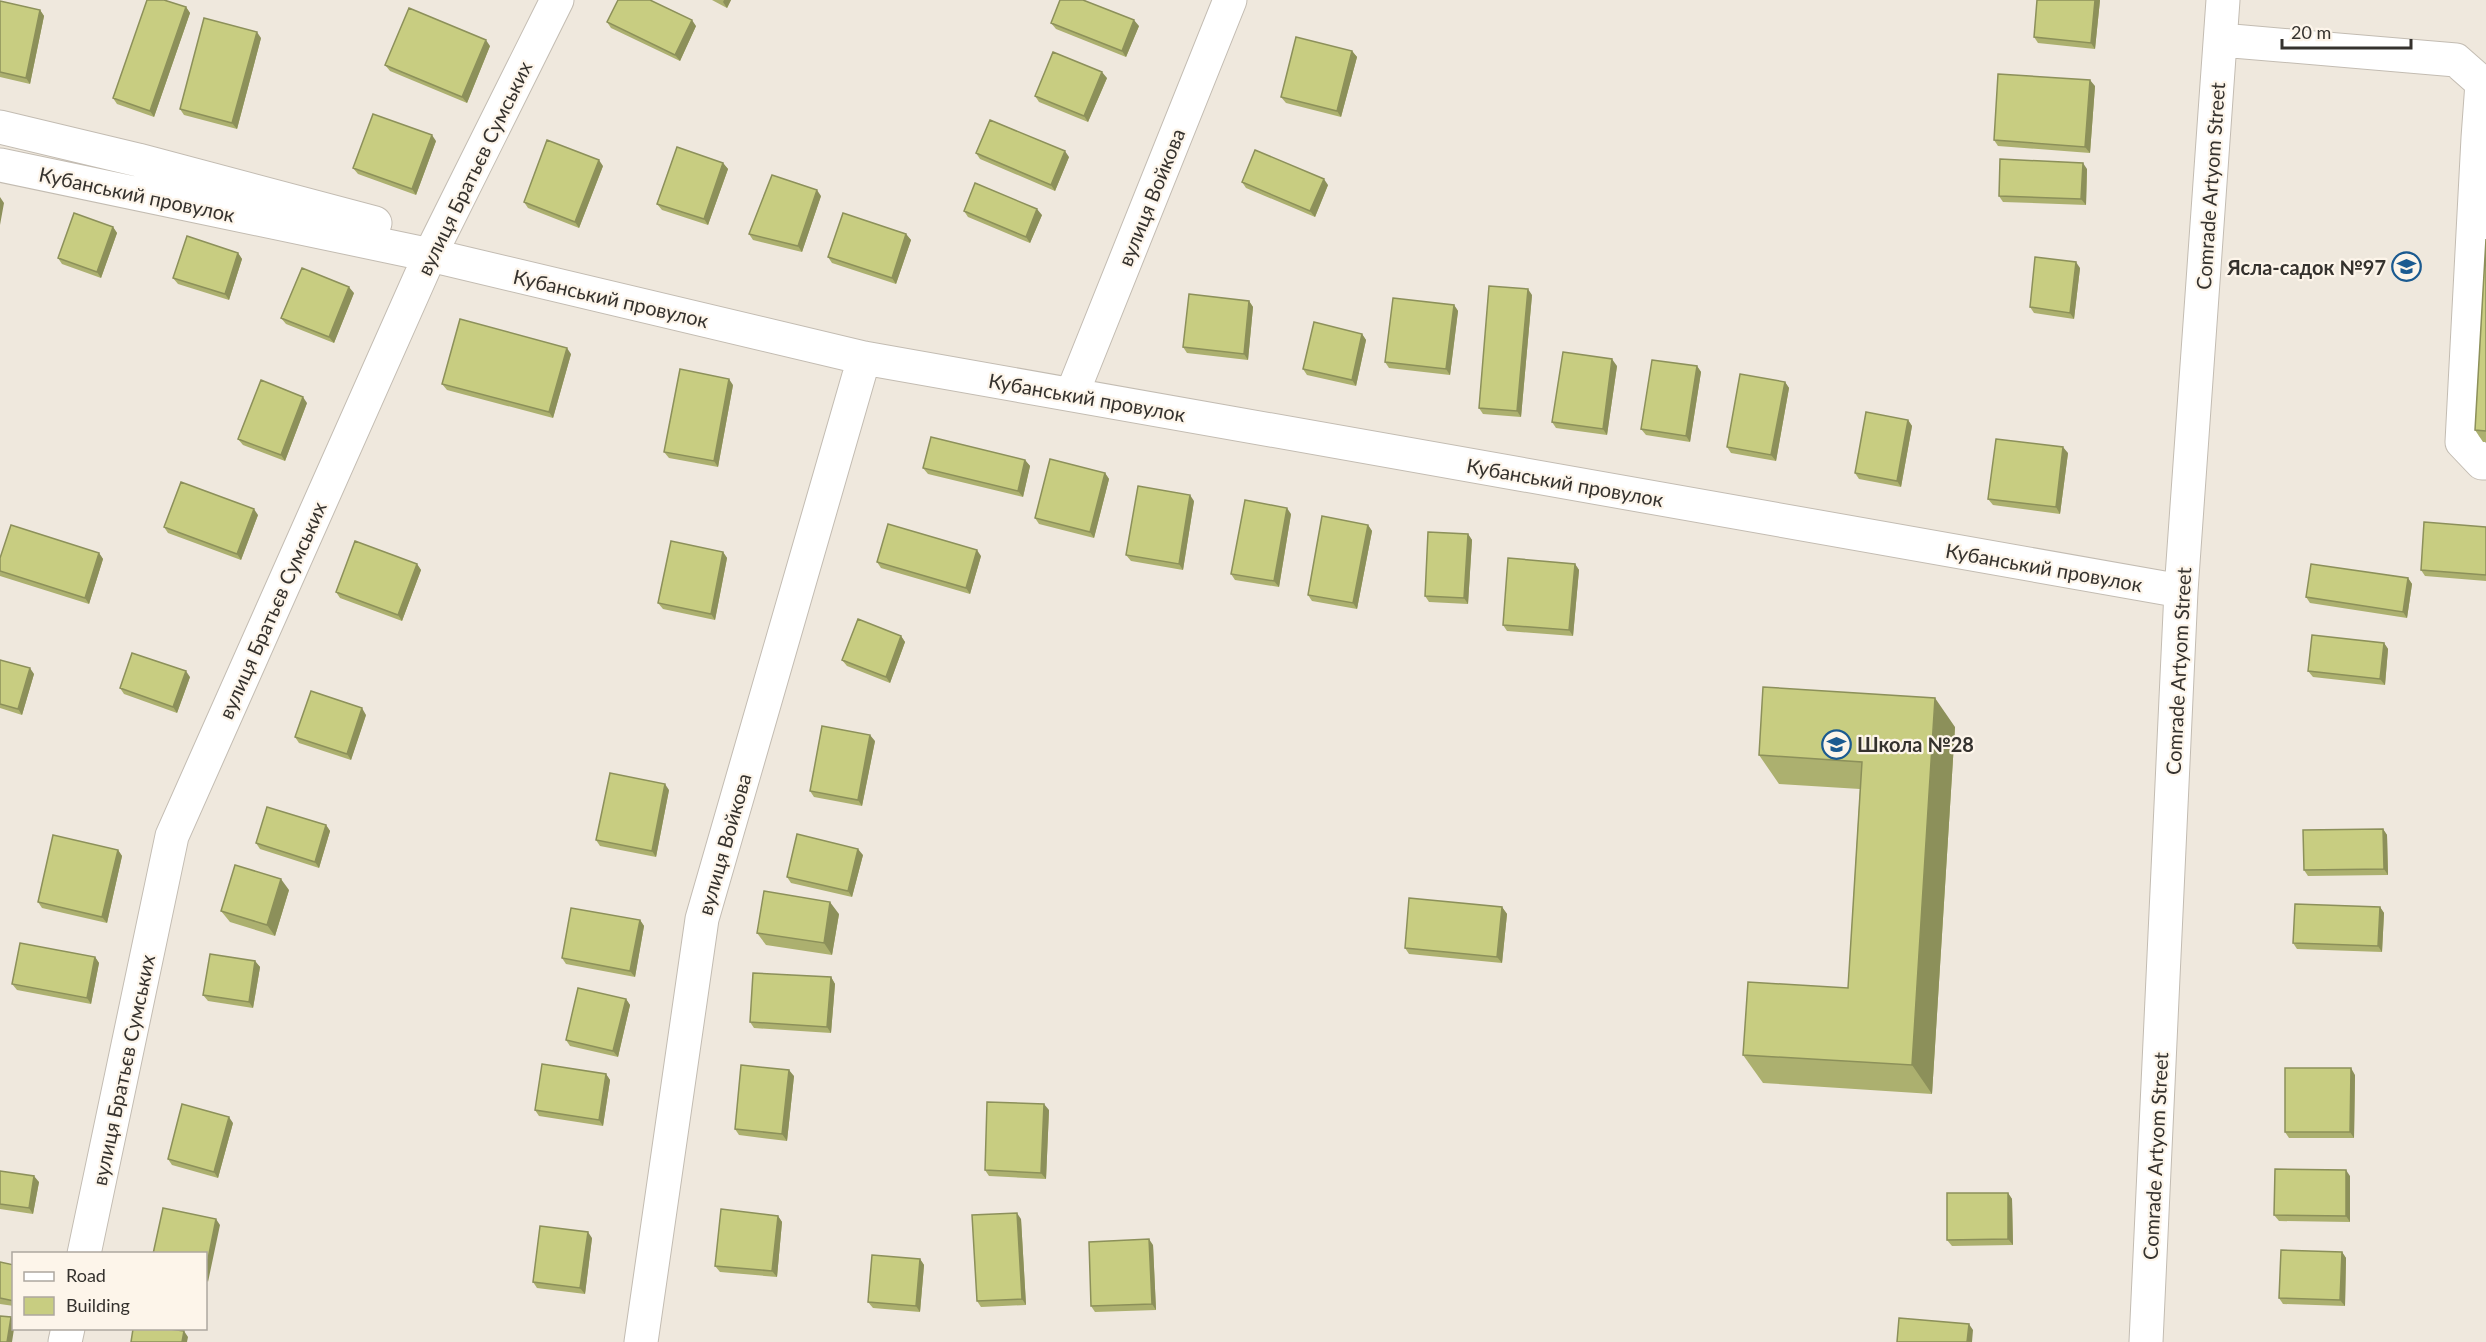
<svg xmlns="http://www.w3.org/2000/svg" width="2486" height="1342" viewBox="0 0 2486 1342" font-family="Lato,sans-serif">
  <rect width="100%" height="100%" fill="#efe8dd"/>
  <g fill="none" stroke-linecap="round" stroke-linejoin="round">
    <defs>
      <path id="minor" d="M2221,40L2456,60L2482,83L2478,138
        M0,127L138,160L375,223
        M2486,138H2478L2462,442L2482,463H2486
        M0,165L430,255L864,358L2181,591
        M1072,394L1230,0
        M84,1254L172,836L430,255L557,0
        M65,1342L68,1328
        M641,1342L702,919L864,358
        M2146,1342L2181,591L2223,0"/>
    </defs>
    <use href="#minor" stroke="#c3bcb2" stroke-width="35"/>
    <use href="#minor" stroke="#fff" stroke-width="33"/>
  </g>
  <path fill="#acb06f" d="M712,0H731L727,8Z
    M2100,0L2095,49L2038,43L2034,37Z
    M0,1L40,10L44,16L30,84L0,77Z
    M186,7L190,13L154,117L117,104L113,98Z
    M607,22L696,26L680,61L611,28Z
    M1051,23L1139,26L1126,57L1056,29Z
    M261,38L237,129L184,115L180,109Z
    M490,46L467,103L390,71L385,65Z
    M1352,51L1357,57L1341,117L1286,103L1281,97Z
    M1107,78L1088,122L1039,102L1035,96Z
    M2095,86L2090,153L1998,146L1994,140Z
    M436,141L416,195L358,174L353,168Z
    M976,153L1069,157L1055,191L980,159Z
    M723,163L728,169L708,225L662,210L657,204Z
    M603,166L579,228L528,208L524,202Z
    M2087,169L2086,205L2003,202L1999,196Z
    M1242,182L1328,185L1315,217L1246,188Z
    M821,196L802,252L753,240L749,234Z
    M964,211L1042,215L1030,243L968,217Z
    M113,227L117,233L101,278L62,264L58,258Z
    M906,234L911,240L896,284L832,263L828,257Z
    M2486,239V442H2483L2475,430Z
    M238,253L242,259L229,300L178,284L173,278Z
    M2080,268L2074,319L2034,313L2030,307Z
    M354,293L334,343L286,324L281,318Z
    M1532,295L1521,417L1483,414L1479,408Z
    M1249,301L1253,307L1248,360L1187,353L1183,347Z
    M1454,305L1458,311L1450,375L1389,368L1385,362Z
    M1362,334L1366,340L1356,386L1307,375L1303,369Z
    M571,354L553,418L447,390L442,384Z
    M1617,366L1607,435L1556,428L1552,422Z
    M1697,366L1701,372L1690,442L1646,435L1641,429Z
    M1785,382L1789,388L1776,461L1731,453L1727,447Z
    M733,385L718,467L669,458L664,452Z
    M307,403L285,461L243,445L238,439Z
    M1908,420L1912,426L1901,487L1859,479L1855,473Z
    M2068,453L2060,514L1993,505L1988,499Z
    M1025,460L1030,466L1023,497L928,474L923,468Z
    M1105,473L1109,479L1094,538L1039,524L1035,518Z
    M1194,501L1183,570L1131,561L1126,555Z
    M1291,514L1279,587L1235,580L1231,574Z
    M258,515L241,560L168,533L164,527Z
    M1368,525L1372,531L1357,609L1312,601L1308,595Z
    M2486,527V581L2425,576L2421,570Z
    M1468,534L1472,540L1468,604L1429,602L1425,596Z
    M723,552L727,558L715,620L663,609L658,603Z
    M99,553L103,559L89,604L0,576V558Z
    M981,556L970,594L881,568L877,562Z
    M417,564L421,570L402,621L340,598L336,592Z
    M1575,564L1579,570L1573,636L1507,631L1503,625Z
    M2408,578L2412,584L2407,618L2310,603L2306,597Z
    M901,636L905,642L890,683L847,666L842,660Z
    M2384,643L2388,649L2385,685L2313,677L2308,671Z
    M0,660L34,674L22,715L0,708Z
    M190,677L177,713L124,694L120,688Z
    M366,715L351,760L299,743L295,737Z
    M1955,727L1932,1094L1763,1083L1743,1055L1848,988L1860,789L1779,784L1759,755Z
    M875,741L862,806L814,797L810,791Z
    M669,790L656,857L600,846L596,840Z
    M326,825L330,831L319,868L260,849L256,843Z
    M2383,829L2387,835L2388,875L2308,876L2304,870Z
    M118,850L122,856L107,923L42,908L38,902Z
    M863,855L852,897L791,883L787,877Z
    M289,890L275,936L230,922L221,911Z
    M1502,907L1507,914L1502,963L1409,954L1405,948Z
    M2380,907L2384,913L2382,952L2297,949L2293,943Z
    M839,914L832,955L766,945L757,933Z
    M640,920L644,926L635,977L566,964L562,958Z
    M95,957L99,963L91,1004L17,990L12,984Z
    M255,961L260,967L253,1008L208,1001L203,995Z
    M831,977L835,984L831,1033L754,1028L750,1022Z
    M626,999L630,1005L618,1057L570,1046L566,1040Z
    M606,1074L610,1080L603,1126L539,1116L535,1110Z
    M2355,1075L2354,1138H2289L2285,1132Z
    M794,1076L787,1141L739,1135L735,1129Z
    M1049,1110L1046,1179L989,1176L985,1170Z
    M233,1123L218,1178L172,1165L168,1159Z
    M0,1171L39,1182L33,1214L0,1209Z
    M2350,1176V1222L2279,1221L2274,1215Z
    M2008,1193L2012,1199L2013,1245L1952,1246L1947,1240Z
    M778,1216L782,1222L777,1277L720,1272L715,1266Z
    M1021,1219L1026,1305L981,1307L977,1301Z
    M592,1238L585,1294L537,1288L533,1282Z
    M1153,1245L1156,1310L1095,1312L1091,1306Z
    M2342,1252L2346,1258L2345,1306L2283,1304L2279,1298Z
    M920,1259L924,1265L920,1312L873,1308L868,1302Z
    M0,1262L14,1265V1306L0,1304Z"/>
  <path fill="#8c905a" d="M724,0H731L727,8L723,2Z
    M2095,0H2100L2095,49L2091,43Z
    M186,7L190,13L154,117L150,111Z
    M40,10L44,16L30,84L26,78Z
    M692,20L696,26L680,61L675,55Z
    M1134,20L1139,26L1126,57L1122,51Z
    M257,32L261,38L237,129L232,123Z
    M486,40L490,46L467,103L462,97Z
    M1352,51L1357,57L1341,117L1337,111Z
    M1102,72L1107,78L1088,122L1084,116Z
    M2090,80L2095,86L2090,153L2085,147Z
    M432,135L436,141L416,195L412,189Z
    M1065,151L1069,157L1055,191L1051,185Z
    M599,160L603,166L579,228L575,222Z
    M723,163L728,169L708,225L704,219Z
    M2083,163L2087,169L2086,205L2081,199Z
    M1324,179L1328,185L1315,217L1310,211Z
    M817,190L821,196L802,252L798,246Z
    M0,197L4,203L0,225Z
    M1037,209L1042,215L1030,243L1026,237Z
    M113,227L117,233L101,278L97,272Z
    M906,234L911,240L896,284L892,278Z
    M238,253L242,259L229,300L225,294Z
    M2076,262L2080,268L2074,319L2070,313Z
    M349,287L354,293L334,343L329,337Z
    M1528,289L1532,295L1521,417L1517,411Z
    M1249,301L1253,307L1248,360L1244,354Z
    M1454,305L1458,311L1450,375L1446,369Z
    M1362,334L1366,340L1356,386L1352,380Z
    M567,348L571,354L553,418L549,412Z
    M1612,359L1617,366L1607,435L1603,429Z
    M1697,366L1701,372L1690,442L1686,436Z
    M729,379L733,385L718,467L714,461Z
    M1785,382L1789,388L1776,461L1771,455Z
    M303,397L307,403L285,461L281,455Z
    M1908,420L1912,426L1901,487L1897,481Z
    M2063,447L2068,453L2060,514L2056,507Z
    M1025,460L1030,466L1023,497L1018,491Z
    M1105,473L1109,479L1094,538L1090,532Z
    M1190,495L1194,501L1183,570L1179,564Z
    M1287,508L1291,514L1279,587L1274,581Z
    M254,509L258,515L241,560L237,554Z
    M1368,525L1372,531L1357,609L1353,603Z
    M1468,534L1472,540L1468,604L1464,598Z
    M977,550L981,556L970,594L966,588Z
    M723,552L727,558L715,620L711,614Z
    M99,553L103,559L89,604L85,598Z
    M417,564L421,570L402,621L398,615Z
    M1575,564L1579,570L1573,636L1569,630Z
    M2408,578L2412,584L2407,618L2403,612Z
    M901,636L905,642L890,683L886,677Z
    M2384,643L2388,649L2385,685L2380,679Z
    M30,668L34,674L22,715L18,709Z
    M186,671L190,677L177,713L173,707Z
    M1935,698L1955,727L1932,1094L1912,1065Z
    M362,708L366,715L351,760L347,754Z
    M870,735L875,741L862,806L858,800Z
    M665,784L669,790L656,857L652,851Z
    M326,825L330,831L319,868L315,862Z
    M2383,829L2387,835L2388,875L2384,869Z
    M858,849L863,855L852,897L848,891Z
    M118,850L122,856L107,923L102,917Z
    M281,879L289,890L275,936L267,925Z
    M830,902L839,914L832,955L824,943Z
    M1502,907L1507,914L1502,963L1497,957Z
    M2380,907L2384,913L2382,952L2378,946Z
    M640,920L644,926L635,977L630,971Z
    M95,957L99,963L91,1004L87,998Z
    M255,961L260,967L253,1008L249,1002Z
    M831,977L835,984L831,1033L827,1027Z
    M626,999L630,1005L618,1057L613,1051Z
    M2351,1068L2355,1075L2354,1138L2350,1132Z
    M789,1070L794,1076L787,1141L782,1134Z
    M606,1074L610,1080L603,1126L599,1120Z
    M1044,1104L1049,1110L1046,1179L1041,1173Z
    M229,1117L233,1123L218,1178L214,1172Z
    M2346,1170L2350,1176V1222L2346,1216Z
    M34,1176L39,1182L33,1214L29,1208Z
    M2008,1193L2012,1199L2013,1245L2008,1239Z
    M1017,1213L1021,1219L1026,1305L1022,1299Z
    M778,1216L782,1222L777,1277L772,1271Z
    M216,1219L220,1225L208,1282L206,1278V1269Z
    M588,1232L592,1238L585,1294L580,1288Z
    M1149,1239L1153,1245L1156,1310L1152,1304Z
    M2342,1252L2346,1258L2345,1306L2340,1300Z
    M920,1259L924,1265L920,1312L916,1306Z
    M11,1317L14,1322V1329L12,1342H7Z
    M1969,1324L1973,1330L1972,1342H1967Z
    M184,1331L188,1337L187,1342H182Z"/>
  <path fill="#c8cd81" stroke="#8c905a" stroke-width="1.5" d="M147,0H164L186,7L150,111L113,98Z
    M618,0H650L692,20L675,55L607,22Z
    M1060,0H1083L1134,20L1122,51L1051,23Z
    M2037,0H2095L2091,43L2034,37Z
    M0,1L40,10L26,78L0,72Z
    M409,8L486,40L462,97L385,65Z
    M204,18L257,32L232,123L180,109Z
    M1296,37L1352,51L1337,111L1281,97Z
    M1053,52L1102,72L1084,116L1035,96Z
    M1998,74L2090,80L2085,147L1994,140Z
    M373,114L432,135L412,189L353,168Z
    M990,120L1065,151L1051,185L976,153Z
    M547,140L599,160L575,222L524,202Z
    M677,147L723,163L704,219L657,204Z
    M1255,150L1324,179L1310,211L1242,182Z
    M2000,159L2083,163L2081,199L1999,196Z
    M772,175L817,190L798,246L749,234Z
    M975,183L1037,209L1026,237L964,211Z
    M74,213L113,227L97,272L58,258Z
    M843,213L906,234L892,278L828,257Z
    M187,236L238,253L225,294L173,278Z
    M2486,239V431L2475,430Z
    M2035,257L2076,262L2070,313L2030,307Z
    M302,268L349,287L329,337L281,318Z
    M1489,286L1528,289L1517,411L1479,408Z
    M1189,294L1249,301L1244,354L1183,347Z
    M1393,298L1454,305L1446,369L1385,362Z
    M460,319L567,348L549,412L442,384Z
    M1314,322L1362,334L1352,380L1303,369Z
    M1563,352L1612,359L1603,429L1552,422Z
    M1652,360L1697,366L1686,436L1641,429Z
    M680,369L729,379L714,461L664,452Z
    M1740,374L1785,382L1771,455L1727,447Z
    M261,380L303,397L281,455L238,439Z
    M1866,412L1908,420L1897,481L1855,473Z
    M931,437L1025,460L1018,491L923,468Z
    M1996,439L2063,447L2056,507L1988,499Z
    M1050,459L1105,473L1090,532L1035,518Z
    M181,482L254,509L237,554L164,527Z
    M1138,486L1190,495L1179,564L1126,555Z
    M1245,500L1287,508L1274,581L1231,574Z
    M1322,516L1368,525L1353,603L1308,595Z
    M2424,522L2486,527V575L2421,570Z
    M888,524L977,550L966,588L877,562Z
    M11,525L99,553L85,598L0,571V558Z
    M1428,532L1468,534L1464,598L1425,596Z
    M355,541L417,564L398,615L336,592Z
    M671,541L723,552L711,614L658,603Z
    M1508,558L1575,564L1569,630L1503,625Z
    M2311,564L2408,578L2403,612L2306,597Z
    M858,619L901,636L886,677L842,660Z
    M2312,635L2384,643L2380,679L2308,671Z
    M132,653L186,671L173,707L120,688Z
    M0,660L30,668L18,709L0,704Z
    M1763,687L1935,698L1912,1065L1743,1055L1748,982L1848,988L1862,762L1759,755Z
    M311,691L362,708L347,754L295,737Z
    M822,726L870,735L858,800L810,791Z
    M610,773L665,784L652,851L596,840Z
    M267,807L326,825L315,862L256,843Z
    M2383,829L2384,869L2304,870L2303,830Z
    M797,834L858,849L848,891L787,877Z
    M53,835L118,850L102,917L38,902Z
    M235,865L281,879L267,925L221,911Z
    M764,891L830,902L824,943L757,933Z
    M1409,898L1502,907L1497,957L1405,948Z
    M2295,904L2380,907L2378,946L2293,943Z
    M571,908L640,920L630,971L562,958Z
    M20,943L95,957L87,998L12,984Z
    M210,954L255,961L249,1002L203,995Z
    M753,973L831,977L827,1027L750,1022Z
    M578,988L626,999L613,1051L566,1040Z
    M542,1064L606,1074L599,1120L535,1110Z
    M741,1065L789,1070L782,1134L735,1129Z
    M2285,1068H2351L2350,1132H2285Z
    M987,1102L1044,1104L1041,1173L985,1170Z
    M182,1104L229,1117L214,1172L168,1159Z
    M2275,1169L2346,1170V1216L2274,1215Z
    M0,1171L34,1176L29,1208L0,1204Z
    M1947,1193H2008V1239L1947,1240Z
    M163,1208L216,1219L206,1269V1254H153Z
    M721,1209L778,1216L772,1271L715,1266Z
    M1017,1213L1022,1299L977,1301L972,1215Z
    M540,1226L588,1232L580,1288L533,1282Z
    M1149,1239L1152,1304L1091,1306L1089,1242Z
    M2281,1250L2342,1252L2340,1300L2279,1298Z
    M872,1255L920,1259L916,1306L868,1302Z
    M0,1262L14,1265V1301L0,1298Z
    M0,1316L11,1317L7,1342H0Z
    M1899,1318L1969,1324L1967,1342H1897Z
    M133,1329H170L184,1331L182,1342H131Z"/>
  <defs>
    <symbol id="school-ring" viewBox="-11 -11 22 22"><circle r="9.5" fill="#fdf5ea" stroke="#1b5a90" stroke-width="1.5"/><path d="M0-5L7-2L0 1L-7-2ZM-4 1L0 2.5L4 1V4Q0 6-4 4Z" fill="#1b5a90"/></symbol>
  </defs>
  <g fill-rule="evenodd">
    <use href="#school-ring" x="2390" y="250" width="33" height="33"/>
    <use href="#school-ring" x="1820" y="728" width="33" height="33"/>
  </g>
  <g text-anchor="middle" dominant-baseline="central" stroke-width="4.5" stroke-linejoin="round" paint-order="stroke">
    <g font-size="20" fill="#35322e" stroke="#fdf5ea">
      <text transform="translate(474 168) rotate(-64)">вулиця Братьєв Сумських</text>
      <text transform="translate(2210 186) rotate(-86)">Comrade Artyom Street</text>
      <text transform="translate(137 194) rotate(12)">Кубанський провулок</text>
      <text transform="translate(1151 197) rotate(-68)">вулиця Войкова</text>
      <text transform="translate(611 298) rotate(13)">Кубанський провулок</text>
      <text transform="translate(1087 397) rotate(10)">Кубанський провулок</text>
      <text transform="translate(1565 482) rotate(10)">Кубанський провулок</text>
      <text transform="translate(2044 567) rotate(10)">Кубанський провулок</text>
      <text transform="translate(272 610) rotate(-66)">вулиця Братьєв Сумських</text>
      <text transform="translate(2178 671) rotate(-87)">Comrade Artyom Street</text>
      <text transform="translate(724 844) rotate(-74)">вулиця Войкова</text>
      <text transform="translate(123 1070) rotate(-78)">вулиця Братьєв Сумських</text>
      <text transform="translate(2155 1156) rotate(-87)">Comrade Artyom Street</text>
    </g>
    <g font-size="20" font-weight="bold" fill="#35322e" stroke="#fdf5ea" text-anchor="end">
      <text x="2386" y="267">Ясла-садок №97</text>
      <text x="1857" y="744" text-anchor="start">Школа №28</text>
    </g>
  </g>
  <rect x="12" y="1252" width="195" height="78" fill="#fdf5ea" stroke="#ada79f" stroke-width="1.5"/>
  <rect x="24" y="1272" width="30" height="9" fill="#ffffff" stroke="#ada79f" stroke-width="1.5"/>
  <text x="66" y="1282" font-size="18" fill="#35322e">Road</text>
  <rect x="24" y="1297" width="30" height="18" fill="#c8cd81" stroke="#ada79f" stroke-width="1.5"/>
  <text x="66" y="1312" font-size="18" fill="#35322e">Building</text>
  <path d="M2282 39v9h129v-9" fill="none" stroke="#35322e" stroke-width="3"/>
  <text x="2291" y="39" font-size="18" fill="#35322e" stroke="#fdf5ea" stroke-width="4.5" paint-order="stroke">20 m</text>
</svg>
